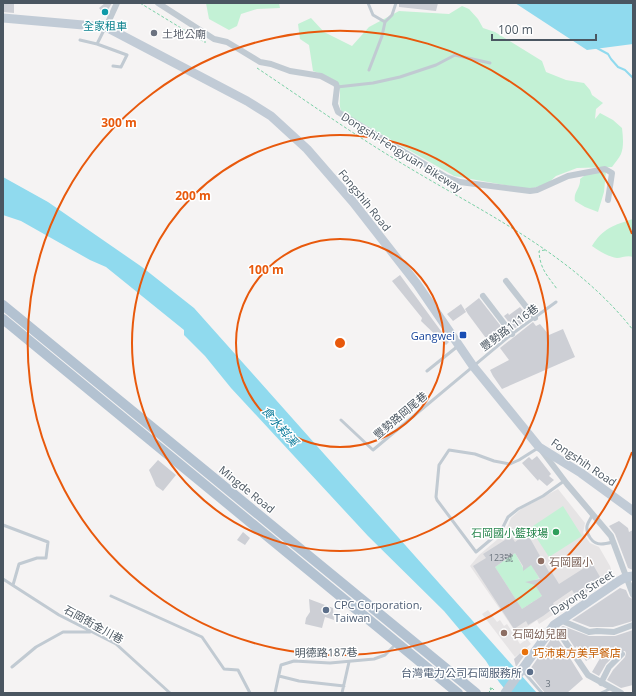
<svg xmlns="http://www.w3.org/2000/svg" width="636" height="696" viewBox="0 0 636 696" font-family="'Open Sans','Noto Sans TC',sans-serif">
  <rect width="100%" height="100%" fill="#f5f3f3"/>
  <path fill="#e6e4e5" d="M558,489L585,523L583,533L590,543L599,547L610,566L613,576L539,624L537,620L517,634L470,566L479,555L505,533L511,518L521,509Z
    M488,610L497,622L500,620L504,626L507,624L520,644L527,639L531,644L515,657L482,614Z"/>
  <path fill="#c3f1d5" d="M206,3H279L280,8L257,9L241,14L237,26L229,30L209,19Z
    M462,6L469,9L478,19L483,28L495,32L542,61L546,72L566,80L584,83L590,90L592,95L603,103L596,109L595,119L600,113L613,120L622,128C623,137 624,146 621,154C619,158 615,163 612,167L577,168L556,176L547,184L537,187L527,189L454,176L341,111C339,104 340,101 340,95C341,80 325,75 313,71L309,45L300,39L298,24L311,18L324,32L352,46L369,27L399,11L449,14Z
    M592,170L606,171L604,192L598,212L585,207L575,201C573,192 581,188 580,179Z
    M633,219V257C627,255 622,258 617,258C609,257 599,251 592,246C603,228 614,225 633,219Z
    M563,506L582,536L549,557L530,528Z
    M515,553L523,568L531,564L539,578L533,581L542,596L534,601L535,603L532,602L530,604L529,607L528,605L522,609L495,567L501,563L500,561H505L506,557L508,558Z"/>
  <path fill="#90daee" d="M515,3H633V44L587,50Z
    M3,177L48,202L142,267L194,308L537,693H508L499,682L486,661L444,611L368,536L231,388L205,356L184,335V330L106,267L90,260L21,221L3,215Z"/>
  <g fill="none" stroke-linecap="round" stroke-linejoin="round">
    <path stroke="#90daee" stroke-width="2" d="M595,47L608,54L611,59L618,67L625,70L633,78"/>
  </g>
  <path fill="#cdcfd5" fill-rule="evenodd" d="M3,3H14V13L3,12Z
    M105,3H112L105,15L99,8Z
    M399,3H438L436,11L399,7Z
    M400,275L449,342L446,345L421,321L422,318L392,281Z
    M479,298L507,334L497,343L496,342L491,345L468,314L465,309Z
    M461,304L466,312L453,321L447,314Z
    M520,307L529,318L514,329L504,316L508,313L509,315Z
    M533,322L536,326L540,324L549,335L563,329L575,357L502,389L493,376L490,370L509,360L500,348Z
    M537,456L551,474L549,476L554,480L547,486L539,479L538,481L522,463L529,457L532,460Z
    M158,460L176,475L163,491L156,486L149,470Z
    M619,521L628,528L629,532L633,530V570L628,568L615,534L609,526Z
    M243,532L250,538L245,545L237,540Z
    M527,533L549,572L551,571L559,584L592,563L603,582L577,598L572,590L553,603L555,607L543,616L528,625L526,621L514,629L473,566L486,558L483,554L511,536L515,542ZM515,553L523,566V571L531,565L540,579L525,582L535,585L542,596L522,609L495,567Z
    M620,588L626,590L629,597L633,599V621L613,627H590L572,620Z
    M309,599L333,608L334,620L325,617L322,628L305,624L306,618L310,612Z
    M563,626L589,636H615L633,630V685L621,688L607,680L613,670L625,657L626,653L625,651H619L606,664L599,676L592,672L606,648L586,661L577,646L575,648L561,627Z
    M554,635H555L570,657V658L583,679L567,693H545L528,672Z
    M526,647L529,649L516,667L514,659Z"/>
  <g fill="none" stroke-linecap="round" stroke-linejoin="round">
    <path stroke="#7ad0a6" stroke-width="1" stroke-dasharray="3 2" stroke-linecap="butt" d="M140,3L204,42H206
      M257,68C302,98 347,130 393,158C477,210 571,251 633,330
      M545,250L539,251C540,269 547,275 557,289
      M491,690V688L492,689L491,690L490,689L491,687L494,690"/>
    <path stroke="#c1cad2" stroke-width="3" d="M368,3L373,15L385,22L392,15L396,3
      M80,40L97,44L127,55L121,67L113,66
      M97,44L105,28
      M369,70L382,36L385,22
      M337,87L373,83L400,77L436,65L455,55L490,63
      M427,371L458,346
      M341,420L373,450L512,334L556,302
      M538,448L519,460L510,464L494,461L475,454L449,450L439,465L436,497L437,500L476,552L501,531L508,517L518,509L543,496L564,481
      M593,514C591,518 588,522 587,526C586,534 592,544 601,544C605,544 609,543 613,542
      M3,525L48,542L46,558H37L19,564L13,585
      M3,579L59,615L116,644L170,693
      M111,596L202,637L224,669L238,670L250,693
      M12,667L36,647L63,632H90
      M523,671L542,693
      M279,676L299,681L344,686
      M275,693L281,665L294,661L330,663L374,659L385,655L396,644
      M342,693L349,662
      M601,693L612,688"/>
    <path stroke="#c1cad2" stroke-width="6" d="M158,3L214,39L227,42L260,62L271,64L290,71L321,76L336,84L337,87L335,104L338,112L446,177L460,182L530,191L537,190L568,176L605,169L612,173L608,200
      M106,27L117,3
      M506,281L535,318
      M483,296L512,334
      M542,451L567,484L611,536L633,595
      M560,620L589,632L597,631L614,632L633,625
      M554,625L588,675L621,693
      M601,683L609,667L622,654"/>
    <path stroke="#c1cbd6" stroke-width="9" d="M3,18L106,27L247,101L271,116L307,149L353,202L417,284L473,366L539,447L581,473L633,511
      M505,693L554,625L619,581L626,577L633,576"/>
    <path stroke="#b3c2d1" stroke-width="10" d="M3,305L476,693
      M3,319L458,693"/>
    <path stroke="#7ad0a6" stroke-width="1" stroke-dasharray="3 2" stroke-linecap="butt" d="M488,693L491,690"/>
  </g>
  <g fill="none" stroke="#e8590c" stroke-width="2">
    <circle cx="340" cy="343" r="104"/>
    <circle cx="340" cy="343" r="208"/>
    <path d="M632 452A312 312 0 1 1 632 234"/>
  </g>
  <circle fill="#0f9aa8" stroke="#fff" stroke-width="1.5" cx="105" cy="12" r="4"/>
  <circle fill="#6b7280" stroke="#fff" stroke-width="1.5" cx="154" cy="33" r="4"/>
  <rect fill="#1a4fb4" stroke="#fff" stroke-width="1.5" x="459" y="331" width="8" height="8" rx="2"/>
  <circle fill="#2e9e5b" stroke="#fff" stroke-width="1.5" cx="556" cy="532" r="4"/>
  <g fill="#8d6e63" stroke="#fff" stroke-width="1.5">
    <circle cx="541" cy="561" r="4"/>
    <circle cx="504" cy="633" r="4"/>
  </g>
  <g fill="#5c6f8a" stroke="#fff" stroke-width="1.5">
    <circle cx="326" cy="610" r="4"/>
    <circle cx="530" cy="672" r="4"/>
  </g>
  <circle fill="#e8710a" stroke="#fff" stroke-width="1.5" cx="525" cy="652" r="4"/>
  <g text-anchor="middle" dominant-baseline="central" stroke-width="3" stroke-linejoin="round" paint-order="stroke">
    <g font-size="9" fill="#6b747e">
      <text x="501" y="557">123號</text>
      <text x="548" y="683">3</text>
    </g>
    <g font-size="11" fill="#0d838f" stroke="#fff">
      <text x="105" y="25">全家租車</text>
    </g>
    <g font-size="11" fill="#5b616d" stroke="#fff" text-anchor="start">
      <text x="162" y="33">土地公廟</text>
    </g>
    <g font-size="11" fill="#4a5661" stroke="#fff">
      <text transform="translate(402 152) rotate(32)">Dongshi-Fengyuan Bikeway</text>
      <text transform="translate(365 200) rotate(51)">Fongshih Road</text>
      <text transform="translate(509 327) rotate(-37)">豐勢路1116巷</text>
      <text transform="translate(400 415) rotate(-40)">豐勢路岡尾巷</text>
      <text transform="translate(584 462) rotate(34)">Fongshih Road</text>
      <text transform="translate(247 489) rotate(39)">Mingde Road</text>
      <text transform="translate(582 592) rotate(-33)">Dayong Street</text>
      <text transform="translate(94 624) rotate(29)">石岡街金川巷</text>
      <text transform="translate(326 652) rotate(-1)">明德路187巷</text>
    </g>
    <g font-size="11" fill="#164399" stroke="#fff" text-anchor="end">
      <text x="455" y="335">Gangwei</text>
    </g>
    <g font-size="11" fill="#27864d" stroke="#fff" text-anchor="end">
      <text x="548" y="532">石岡國小籃球場</text>
    </g>
    <g font-size="11" fill="#785e54" stroke="#fff" text-anchor="start">
      <text x="549" y="561">石岡國小</text>
      <text x="512" y="633">石岡幼兒園</text>
    </g>
    <g font-size="11" fill="#4e5e75" stroke="#fff" text-anchor="start">
      <text x="334" y="604">CPC Corporation,<tspan x="334" dy="13">Taiwan</tspan></text>
      <text x="522" y="672" text-anchor="end">台灣電力公司石岡服務所</text>
    </g>
    <g font-size="11" fill="#c56008" stroke="#fff" text-anchor="start">
      <text x="533" y="652">巧沛東方美早餐店</text>
    </g>
    <g font-size="12" font-style="italic" fill="#0c7c9b" stroke="#fff">
      <text transform="translate(280 426) rotate(49)">食水嵙溪</text>
    </g>
  </g>
  <circle cx="340" cy="343" r="6" fill="#e8590c" stroke="#fff" stroke-width="2"/>
  <g font-size="12" text-anchor="middle" font-weight="bold" fill="#e8590c" stroke="#fff" stroke-width="3" stroke-linejoin="round" paint-order="stroke">
    <text x="119" y="127">300 m</text>
    <text x="193" y="200">200 m</text>
    <text x="266" y="274">100 m</text>
  </g>
  <rect width="636" height="696" fill="none" stroke="#4a5661" stroke-width="8"/>
  <path d="M492 34v6h104v-6" fill="none" stroke="#4a5661" stroke-width="2"/>
  <text x="498" y="34" font-size="12" fill="#4a5661" stroke="#ffffff" stroke-width="3" paint-order="stroke">100 m</text>
</svg>
